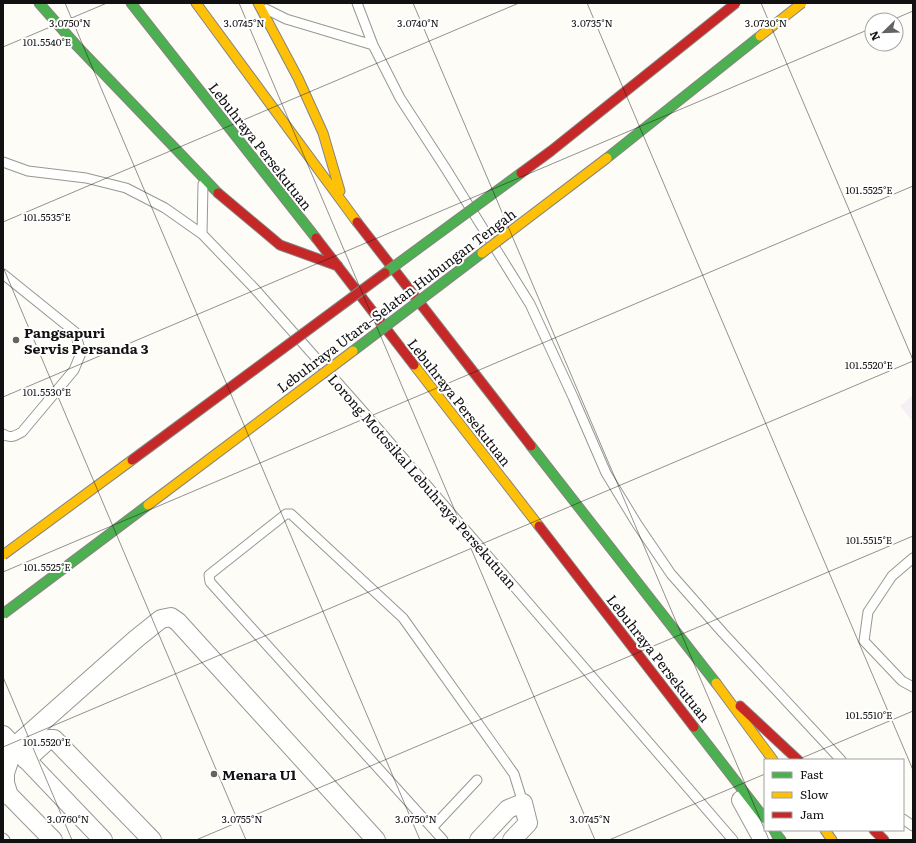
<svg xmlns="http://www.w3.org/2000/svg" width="916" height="843" viewBox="0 0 916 843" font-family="Literata,serif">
  <rect width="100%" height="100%" fill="#fdfcf7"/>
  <path fill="#f5f0f3" d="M913,395V422L900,406Z"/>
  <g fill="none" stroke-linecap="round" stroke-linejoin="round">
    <defs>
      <path id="lane" d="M357,3L373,45L400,98L446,169L530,304L573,397L606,473L637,524L671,574L723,633L841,760
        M266,9L286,19L373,45
        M3,162L28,171L86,178L126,188L165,208L202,234L254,288L361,409L733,840
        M202,234L203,184
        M3,274L75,332L81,353L74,370L22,432C15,436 10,439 3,434
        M913,558L892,576L868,612L864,641L902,681L913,687
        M903,819L913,826
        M432,828L477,780
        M3,838L5,840
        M443,840L210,582L209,575L286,514H291L403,618L514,774L523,803"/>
      <path id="street" d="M3,735L103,840
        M26,760L49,739H54L152,840
        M3,789L53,840
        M9,796L5,783V773L14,747L136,639L161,619L171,617L178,622L376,840
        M741,800L763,840
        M479,840L508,809L523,803L528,823L512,840"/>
      <path id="fast" d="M39,3L77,46L218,193
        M131,3L316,238
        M531,446L716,683
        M694,727L765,819
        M773,830L781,840"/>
      <path id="slow" d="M196,3L357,222
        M258,3L298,78L323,133L340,191
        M414,365L539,526
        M716,683L773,760
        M825,830L832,840"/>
      <path id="jam" d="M218,193L280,245L338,266
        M357,222L531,446
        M316,238L414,365
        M539,526L694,727
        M740,706L798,760
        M874,830L884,840"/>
    </defs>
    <use href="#lane" stroke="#979795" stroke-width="11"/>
    <use href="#street" stroke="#979795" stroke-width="20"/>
    <use href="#fast" stroke="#858482" stroke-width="11"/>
    <use href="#slow" stroke="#858482" stroke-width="11"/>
    <use href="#jam" stroke="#858482" stroke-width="11"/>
    <use href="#lane" stroke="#fffffe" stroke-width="9"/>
    <use href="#street" stroke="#fffffe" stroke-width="18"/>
    <use href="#fast" stroke="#4caf50" stroke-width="9"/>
    <use href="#slow" stroke="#ffc107" stroke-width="9"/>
    <use href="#jam" stroke="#c62828" stroke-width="9"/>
    <defs>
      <path id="fast-bridge" d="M607,158L760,36
        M385,273L521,173
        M353,351L482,253
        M3,614L148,505"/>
      <path id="slow-bridge" d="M760,36L802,3
        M482,253L607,158
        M148,505L353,351
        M3,555L132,460"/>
      <path id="jam-bridge" d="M521,173L551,151L736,3
        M132,460L385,273"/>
    </defs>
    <use href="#fast-bridge" stroke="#858482" stroke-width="11" stroke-linecap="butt"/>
    <use href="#slow-bridge" stroke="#858482" stroke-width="11" stroke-linecap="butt"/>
    <use href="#jam-bridge" stroke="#858482" stroke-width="11" stroke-linecap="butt"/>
    <use href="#fast-bridge" stroke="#4caf50" stroke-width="9"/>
    <use href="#slow-bridge" stroke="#ffc107" stroke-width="9"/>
    <use href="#jam-bridge" stroke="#c62828" stroke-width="9"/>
  </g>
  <path fill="none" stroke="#111" stroke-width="1" stroke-opacity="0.45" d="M65,3L420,840M239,3L595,840M413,3L769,840M587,3L913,770M761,3L913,360M892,20L913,11M3,47L107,3M3,222L519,3M3,267L246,840M3,397L872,28M3,572L913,186M3,677L72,840M3,747L913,361M797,760L913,711M196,840L913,536M609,840L765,774"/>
  <g fill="#646362" stroke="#fff" stroke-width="1.5">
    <circle cx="16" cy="340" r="4"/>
    <circle cx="214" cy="774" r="4"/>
  </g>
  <g text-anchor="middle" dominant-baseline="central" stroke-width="4" stroke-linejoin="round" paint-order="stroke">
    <g font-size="14" fill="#111" stroke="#fff">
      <text transform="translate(261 146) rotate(52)">Lebuhraya Persekutuan</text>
      <text transform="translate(396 300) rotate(-37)">Lebuhraya Utara–Selatan Hubungan Tengah</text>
      <text transform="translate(460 402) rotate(52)">Lebuhraya Persekutuan</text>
      <text transform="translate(423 481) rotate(49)">Lorong Motosikal Lebuhraya Persekutuan</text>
      <text transform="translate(659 658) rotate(52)">Lebuhraya Persekutuan</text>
    </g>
    <g font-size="14" font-weight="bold" fill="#111" stroke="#fff" text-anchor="start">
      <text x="24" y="332">Pangsapuri<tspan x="24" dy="16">Servis Persanda 3</tspan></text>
      <text x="222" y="774">Menara U1</text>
    </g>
  </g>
  <g font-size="10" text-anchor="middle" fill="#111" stroke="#fff" stroke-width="4" stroke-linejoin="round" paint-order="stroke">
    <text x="70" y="27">3.0750°N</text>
    <text x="244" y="27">3.0745°N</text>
    <text x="418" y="27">3.0740°N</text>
    <text x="592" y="27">3.0735°N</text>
    <text x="766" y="27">3.0730°N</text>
    <text x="47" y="46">101.5540°E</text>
    <text x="869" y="194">101.5525°E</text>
    <text x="47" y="221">101.5535°E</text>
    <text x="869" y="369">101.5520°E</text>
    <text x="47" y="396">101.5530°E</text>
    <text x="869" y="544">101.5515°E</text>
    <text x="47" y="571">101.5525°E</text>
    <text x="869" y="719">101.5510°E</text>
    <text x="47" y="746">101.5520°E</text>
    <text x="68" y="823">3.0760°N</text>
    <text x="242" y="823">3.0755°N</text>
    <text x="416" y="823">3.0750°N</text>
    <text x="590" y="823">3.0745°N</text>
  </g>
  <rect width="916" height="843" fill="none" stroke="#111111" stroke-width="8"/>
  <rect x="764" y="759" width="140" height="72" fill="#ffffff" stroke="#a0a0a0"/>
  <rect x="772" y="772" width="20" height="6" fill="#4caf50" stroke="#a0a0a0"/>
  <text x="800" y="779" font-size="12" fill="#111111">Fast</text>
  <rect x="772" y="792" width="20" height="6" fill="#ffc107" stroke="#a0a0a0"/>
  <text x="800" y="799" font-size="12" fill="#111111">Slow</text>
  <rect x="772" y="812" width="20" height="6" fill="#c62828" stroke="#a0a0a0"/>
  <text x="800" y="819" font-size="12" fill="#111111">Jam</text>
  <g transform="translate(884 32) rotate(247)"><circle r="19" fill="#ffffff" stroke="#a0a0a0"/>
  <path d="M0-3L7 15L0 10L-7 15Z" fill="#646362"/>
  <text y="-6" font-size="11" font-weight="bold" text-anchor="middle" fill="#111111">N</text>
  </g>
</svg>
